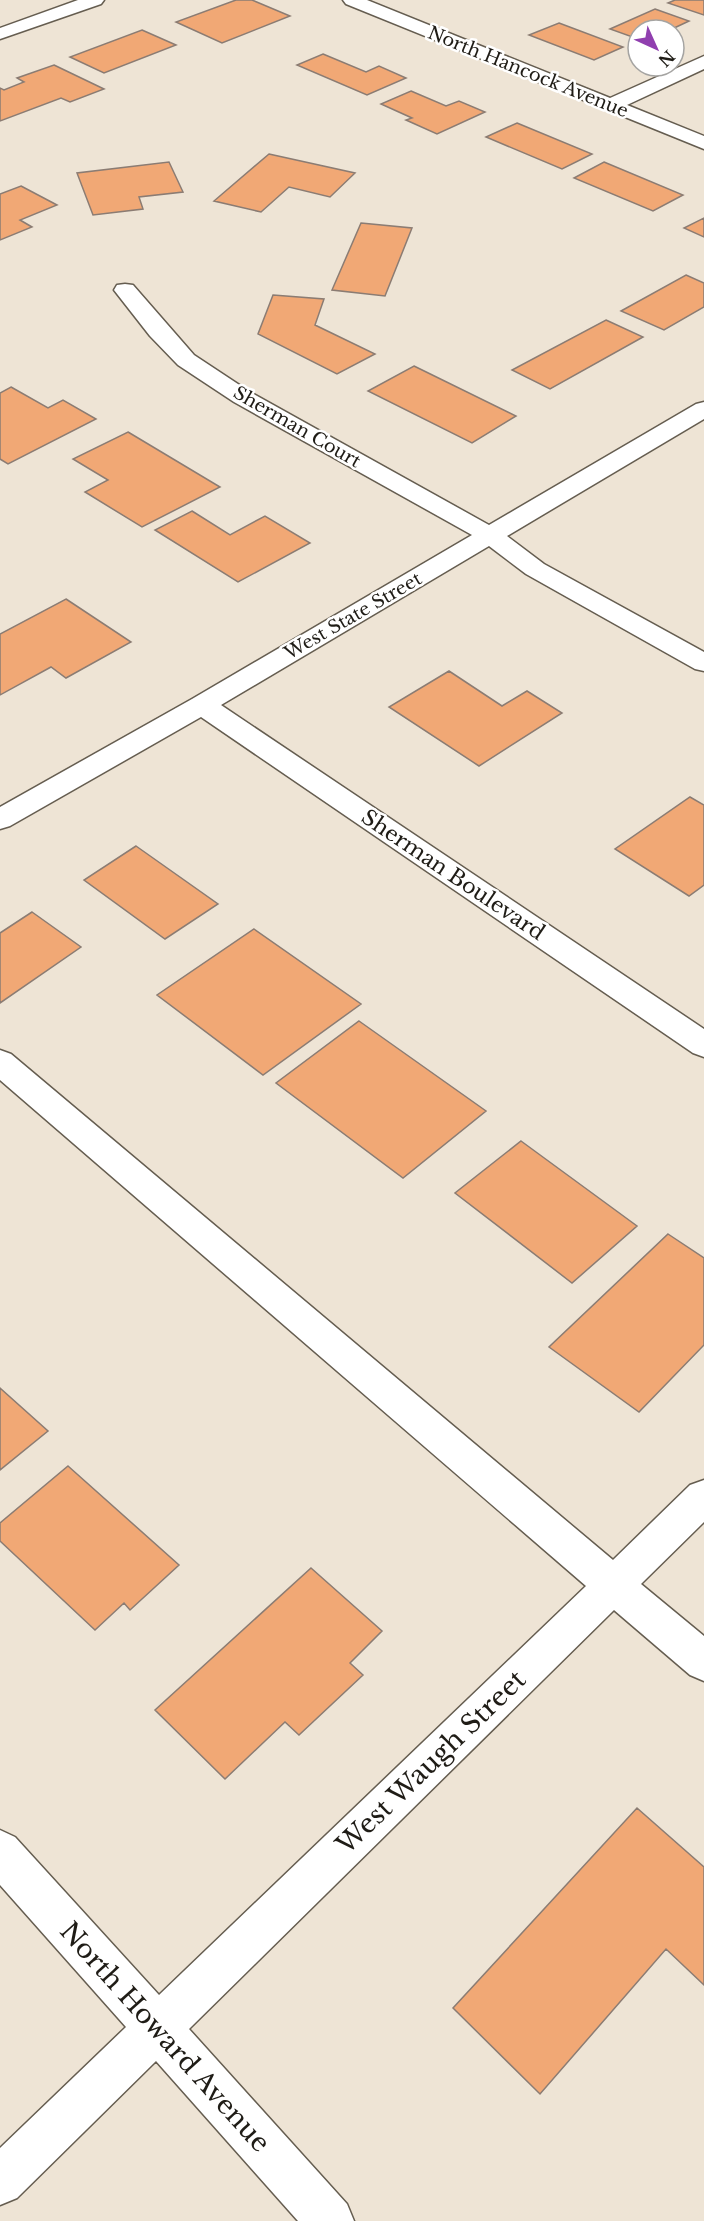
<svg xmlns="http://www.w3.org/2000/svg" width="704" height="2221" viewBox="0 0 704 2221" font-family="'Libre Baskerville',serif">
  <rect width="100%" height="100%" fill="#eee4d5"/>
  <path fill="#f1a875" stroke="#8b7c73" stroke-width="1.5" d="M236,0H252L290,16L222,43L176,22Z
    M675,0H704V15L668,3Z
    M655,9L689,21L670,30H638V39L610,29Z
    M559,23L623,47L594,60L529,35Z
    M142,30L176,45L104,73L70,57Z
    M323,54L366,72L379,66L406,78L367,95L297,65Z
    M54,65L104,89L70,102L61,98L0,121V88L4,90L24,82L17,78Z
    M411,91L446,106L459,101L485,112L437,134L406,120L412,118L381,104Z
    M517,123L592,154L562,169L486,137Z
    M269,154L355,173L330,197L289,187L261,212L214,201Z
    M169,162L183,192L139,197L143,209L93,215L77,173Z
    M604,162L683,195L653,211L574,178Z
    M21,186L57,205L20,220L32,227L0,240V194Z
    M704,218V237L684,228Z
    M361,223L412,228L385,296L332,290Z
    M686,275L704,283V307L664,330L621,311Z
    M273,295L324,299L315,325L375,354L337,374L258,334Z
    M606,320L643,337L550,389L512,370Z
    M414,366L516,416L472,443L368,391Z
    M11,387L48,408L63,400L96,419L8,464L0,459V393Z
    M128,432L220,487L142,527L85,492L108,480L73,459Z
    M192,511L230,535L265,516L310,543L238,582L155,530Z
    M66,599L131,642L66,678L51,667L0,695V634Z
    M449,671L502,706L527,691L562,713L479,766L389,707Z
    M690,797L704,805V885L689,896L615,849Z
    M136,846L218,904L165,939L84,880Z
    M32,912L81,947L0,1003V933Z
    M254,929L361,1004L263,1075L157,995Z
    M359,1021L486,1111L403,1178L276,1083Z
    M521,1141L637,1226L572,1283L455,1193Z
    M668,1234L704,1258V1345L639,1412L549,1347Z
    M0,1388L48,1431L0,1470Z
    M68,1466L179,1565L130,1610L124,1603L95,1630L0,1541V1523Z
    M311,1568L382,1631L350,1663L363,1675L299,1735L285,1722L225,1779L155,1710Z
    M637,1808L704,1867V1985L666,1949L540,2094L453,2008Z"/>
  <g fill="none" stroke-linecap="round" stroke-linejoin="round">
    <defs>
      <path id="minor" d="M78,0H104L101,4L0,39V28Z
        M343,0H367L610,98L704,56V69L627,105L704,136V149L346,4Z
        M125,284L133,285L194,355L250,392L489,525L696,404L704,402V419L507,536L544,564L704,652V671L695,669L526,574L489,546L221,705L704,1029V1057L693,1053L201,717L10,826L0,829V807L192,699L472,535L234,402L178,365L150,336L114,290L117,285Z
        M0,1050L11,1054L613,1560L690,1485L704,1480V1522L641,1584L704,1636V1681L690,1675L614,1610L189,2029L347,2204L354,2221H298L156,2061L17,2198L0,2205V2148L126,2027L0,1885V1830L15,1837L159,1995L586,1586L0,1080Z"/>
    </defs>
    <use href="#minor" stroke="#655d50" stroke-width="3"/>
    <use href="#minor" fill="#fff" fill-rule="evenodd"/>
  </g>
  <g text-anchor="middle" dominant-baseline="central" stroke-width="5" stroke-linejoin="round" paint-order="stroke">
    <g font-size="18" fill="#1f1c16" stroke="#fff">
      <text transform="translate(528 72) rotate(22)">North Hancock Avenue</text>
      <text transform="translate(297 427) rotate(30)">Sherman Court</text>
      <text transform="translate(353 616) rotate(-30)">West State Street</text>
    </g>
    <g font-size="21" fill="#1f1c16" stroke="#fff">
      <text transform="translate(453 875) rotate(34)">Sherman Boulevard</text>
    </g>
    <g font-size="26" fill="#1f1c16" stroke="#fff">
      <text transform="translate(431 1762) rotate(-44)">West Waugh Street</text>
      <text transform="translate(165 2037) rotate(48)">North Howard Avenue</text>
    </g>
  </g>
  <g transform="translate(656 48) rotate(135)"><circle r="28" fill="#ffffff" stroke="#a5a4a2" stroke-width="1.5"/>
  <path d="M0-4.5L10 22L0 15L-10 22Z" fill="#903faf"/>
  <text y="-9" font-size="16" font-weight="bold" text-anchor="middle" fill="#1f1c16">N</text>
  </g>
</svg>
